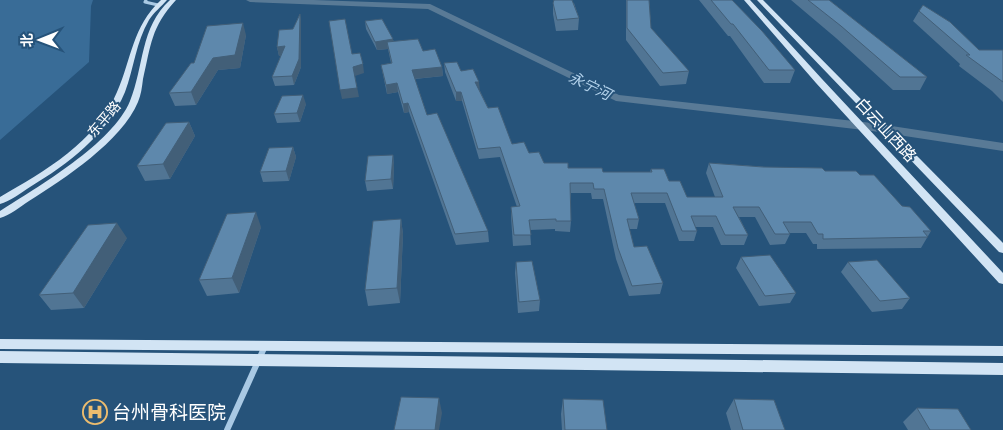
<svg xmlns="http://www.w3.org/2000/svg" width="1003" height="430" viewBox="0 0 1003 430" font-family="Roboto,'Noto Sans SC',sans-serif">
  <rect width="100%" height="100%" fill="#26537a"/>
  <path fill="#396c97" d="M0,0H93L91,6L89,62L0,140Z"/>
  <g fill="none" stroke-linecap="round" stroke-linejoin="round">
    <path fill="#597a96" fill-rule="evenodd" d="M246,0H314L430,4L619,95L872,123L1003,143V151L872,131L616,101L428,9L250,2Z"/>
    <path stroke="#a9c9e4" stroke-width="3" d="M146,0L145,2L158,5"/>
    <path stroke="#a9c9e4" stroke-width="6" d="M227,430L265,346"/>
    <path fill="#d2e4f4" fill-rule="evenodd" d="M161,0H167C161,7 154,12 149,20C136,42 134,68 125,92C107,135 68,164 30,187C21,193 10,201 0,204V197C45,171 96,142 117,92C132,58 132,27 161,0Z
      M170,0H176C151,27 151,45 143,79C142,87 141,95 138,102C122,141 64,179 29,201C20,207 10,215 0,218V211C38,187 113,143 130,101C144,67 140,27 170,0Z
      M744,0H750L822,79L1003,273V284L999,283L816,83Z
      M757,0H763L1003,243V253L999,252Z
      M0,339L1003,346V356L0,349Z
      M0,351L1003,363V375L0,363Z"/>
  </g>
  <path fill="#517594" d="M626,0H649L651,28L689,71L686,84L660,86L626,40Z
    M699,0H732L795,70L790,83H764L730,36H728Z
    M791,0H829L927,77L920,90H893L836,38Z
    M553,3H574L579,18L578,30L556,31L553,14Z
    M919,11L979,50H1003V102L992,91L959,66L960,64L913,21Z
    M300,14L301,22V67L294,85L275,86L272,77L281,56H279L277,47L293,29Z
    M365,21L394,41L423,51L442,67L443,76L415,79L427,115L488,231L489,242L456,245L409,112L404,113L398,92L387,94L381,65L391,63L388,49L377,50L366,29Z
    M246,35L240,68L218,70L196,105L175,106L169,93L194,63Z
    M444,63L461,71L480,91L488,108L512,144L529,153L544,163L568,168L603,172H650L651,169L669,181L687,197H715L706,173L709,163L825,171L860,175L902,206L931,231L921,248L817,249V244H813L806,233H789L790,234L785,244L770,245L755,217H739L748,235L744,245H721L713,227H695L697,231L694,241H679L665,203H634L639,219L637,229H629L634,247L663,283L660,294L629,296L616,259L603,199H592L591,193H571V221L570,232L555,231V229L530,230L531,245L513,246L511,217V207H517L500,157L479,159L462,101H456L445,72Z
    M306,104L300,122L277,123L274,114Z
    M189,122L195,136L170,179L145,181L137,166Z
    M293,147L296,157L289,181L263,182L260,172Z
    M393,155L394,165L393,189L367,191L365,181Z
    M401,219L403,234L400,303L368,306L365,290Z
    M261,227L239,293L207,296L199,280Z
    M127,238L84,308L51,310L39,295Z
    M741,257L796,293L790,303L759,306L736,268Z
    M516,262L540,300L539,311L518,313L515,273Z
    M848,262L910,298L902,309L872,312L841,272Z
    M563,399L607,430H562L561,414Z
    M734,399L785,430H731L726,413Z
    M917,408L971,430H908L903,422Z"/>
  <path fill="#425f78" d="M300,14L301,22V67L294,85L292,76Z
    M243,23L246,35L240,68L218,70L196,105L191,92L213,58Z
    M393,39L394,47L387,42L388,49L377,50L375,42Z
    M285,46L288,55L279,56L277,47Z
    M363,64L364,73L355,76L359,97L342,99L340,90L353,67Z
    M442,67L443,76L413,79L412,70Z
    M475,82H479L480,91Z
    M397,83L398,92L387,94L386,85Z
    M456,92H461L462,101H456Z
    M303,95L306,104L300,122L297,113Z
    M408,103L409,112L404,113L403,104Z
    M189,122L195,136L170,179L163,164Z
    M293,147L296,157L289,181L286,171Z
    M393,155L394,165L393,189L391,179Z
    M256,212L261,227L239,293L232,278Z
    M401,219L403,234L400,303L397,288Z
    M117,223L127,238L84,308L73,293Z
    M439,398L442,413L439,430H435Z"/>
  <path fill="#5e88ac" stroke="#425f78" d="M554,0H572L579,18L557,20L553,3Z
    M627,0H649L651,28L689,71L663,73L627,28Z
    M711,0H732L762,31L795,70H769L733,24H731Z
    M808,0H829L927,77H900L841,26Z
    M923,5L950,22L979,50H1003V82L966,55H970L919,11Z
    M300,14L299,59L292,76L272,77L285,46L277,47L279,30L293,29Z
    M345,19L352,54L360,53L363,64L353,67L357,88L340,90L329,21Z
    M382,19L393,39L375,42L365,21Z
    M243,23L235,55L213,58L191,92L169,93L191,63H194L207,26Z
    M418,39L423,51L435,49L442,67L412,70L427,115L437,113L488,231L455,234L408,103L403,104L397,83L386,85L381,65L392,63L387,42Z
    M457,62L461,71L473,69L479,82H475L488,108L498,107L512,144L524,142L529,153L539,152L544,163H568V168H602L603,172H652L651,169H664L669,181H680L687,197H723L709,163L763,167L822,168L825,171H856L860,175H874L902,206L910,207L931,231H923L928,237L823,239V234H818L811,222H783L790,234H775L759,207H733L748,235H725L716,216H691L697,231H682L667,193H631L639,219H627L634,247L647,246L663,283L632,286L618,248L604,189H594L593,183H570L571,221H556V219L529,220L531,235H514L511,207L520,206L500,147L478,149L461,92H456L444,63Z
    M303,95L297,113L274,114L282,96Z
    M189,122L163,164L137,166L166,123Z
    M293,147L286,171L260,172L269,148Z
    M393,155L391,179L365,181L368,156Z
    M256,212L232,278L199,280L227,214Z
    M401,219L397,288L365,290L373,221Z
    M117,223L73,293L39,295L88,225Z
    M770,255L796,293L765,296L741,257Z
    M877,260L910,298L880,301L848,262Z
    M532,261L540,300L519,302L516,262Z
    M401,397L439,398L435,430H394Z
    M563,399L603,400L607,430H565Z
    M734,399L774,400L785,430H743Z
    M917,408L958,409L971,430H930Z"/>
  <defs>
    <symbol id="hospital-ring" viewBox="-11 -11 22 22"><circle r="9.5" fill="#26537a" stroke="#ecbc6e" stroke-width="1.5"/><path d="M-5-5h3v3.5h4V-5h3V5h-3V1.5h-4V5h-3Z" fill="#ecbc6e"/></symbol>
  </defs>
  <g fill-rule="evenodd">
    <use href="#hospital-ring" x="81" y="398" width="28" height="28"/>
  </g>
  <g text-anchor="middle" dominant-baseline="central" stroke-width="4" stroke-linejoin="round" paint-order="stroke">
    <g font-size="14" fill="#fff" stroke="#26537a">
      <text transform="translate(104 119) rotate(-49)">东平路</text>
    </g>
    <g font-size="15" font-style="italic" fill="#b4d3ec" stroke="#26537a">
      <text transform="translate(590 86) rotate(26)">永宁河</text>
    </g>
    <g font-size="16" fill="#fff" stroke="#26537a">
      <text transform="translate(886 130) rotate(47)">白云山西路</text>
    </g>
    <g font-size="19" fill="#fff" stroke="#26537a" text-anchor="start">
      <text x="112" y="412">台州骨科医院</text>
    </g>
  </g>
  <g transform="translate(40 40) rotate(269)" stroke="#26537a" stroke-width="4" paint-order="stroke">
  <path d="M0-4L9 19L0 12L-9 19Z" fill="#ffffff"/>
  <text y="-8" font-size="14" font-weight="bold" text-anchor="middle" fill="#ffffff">北</text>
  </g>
</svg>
